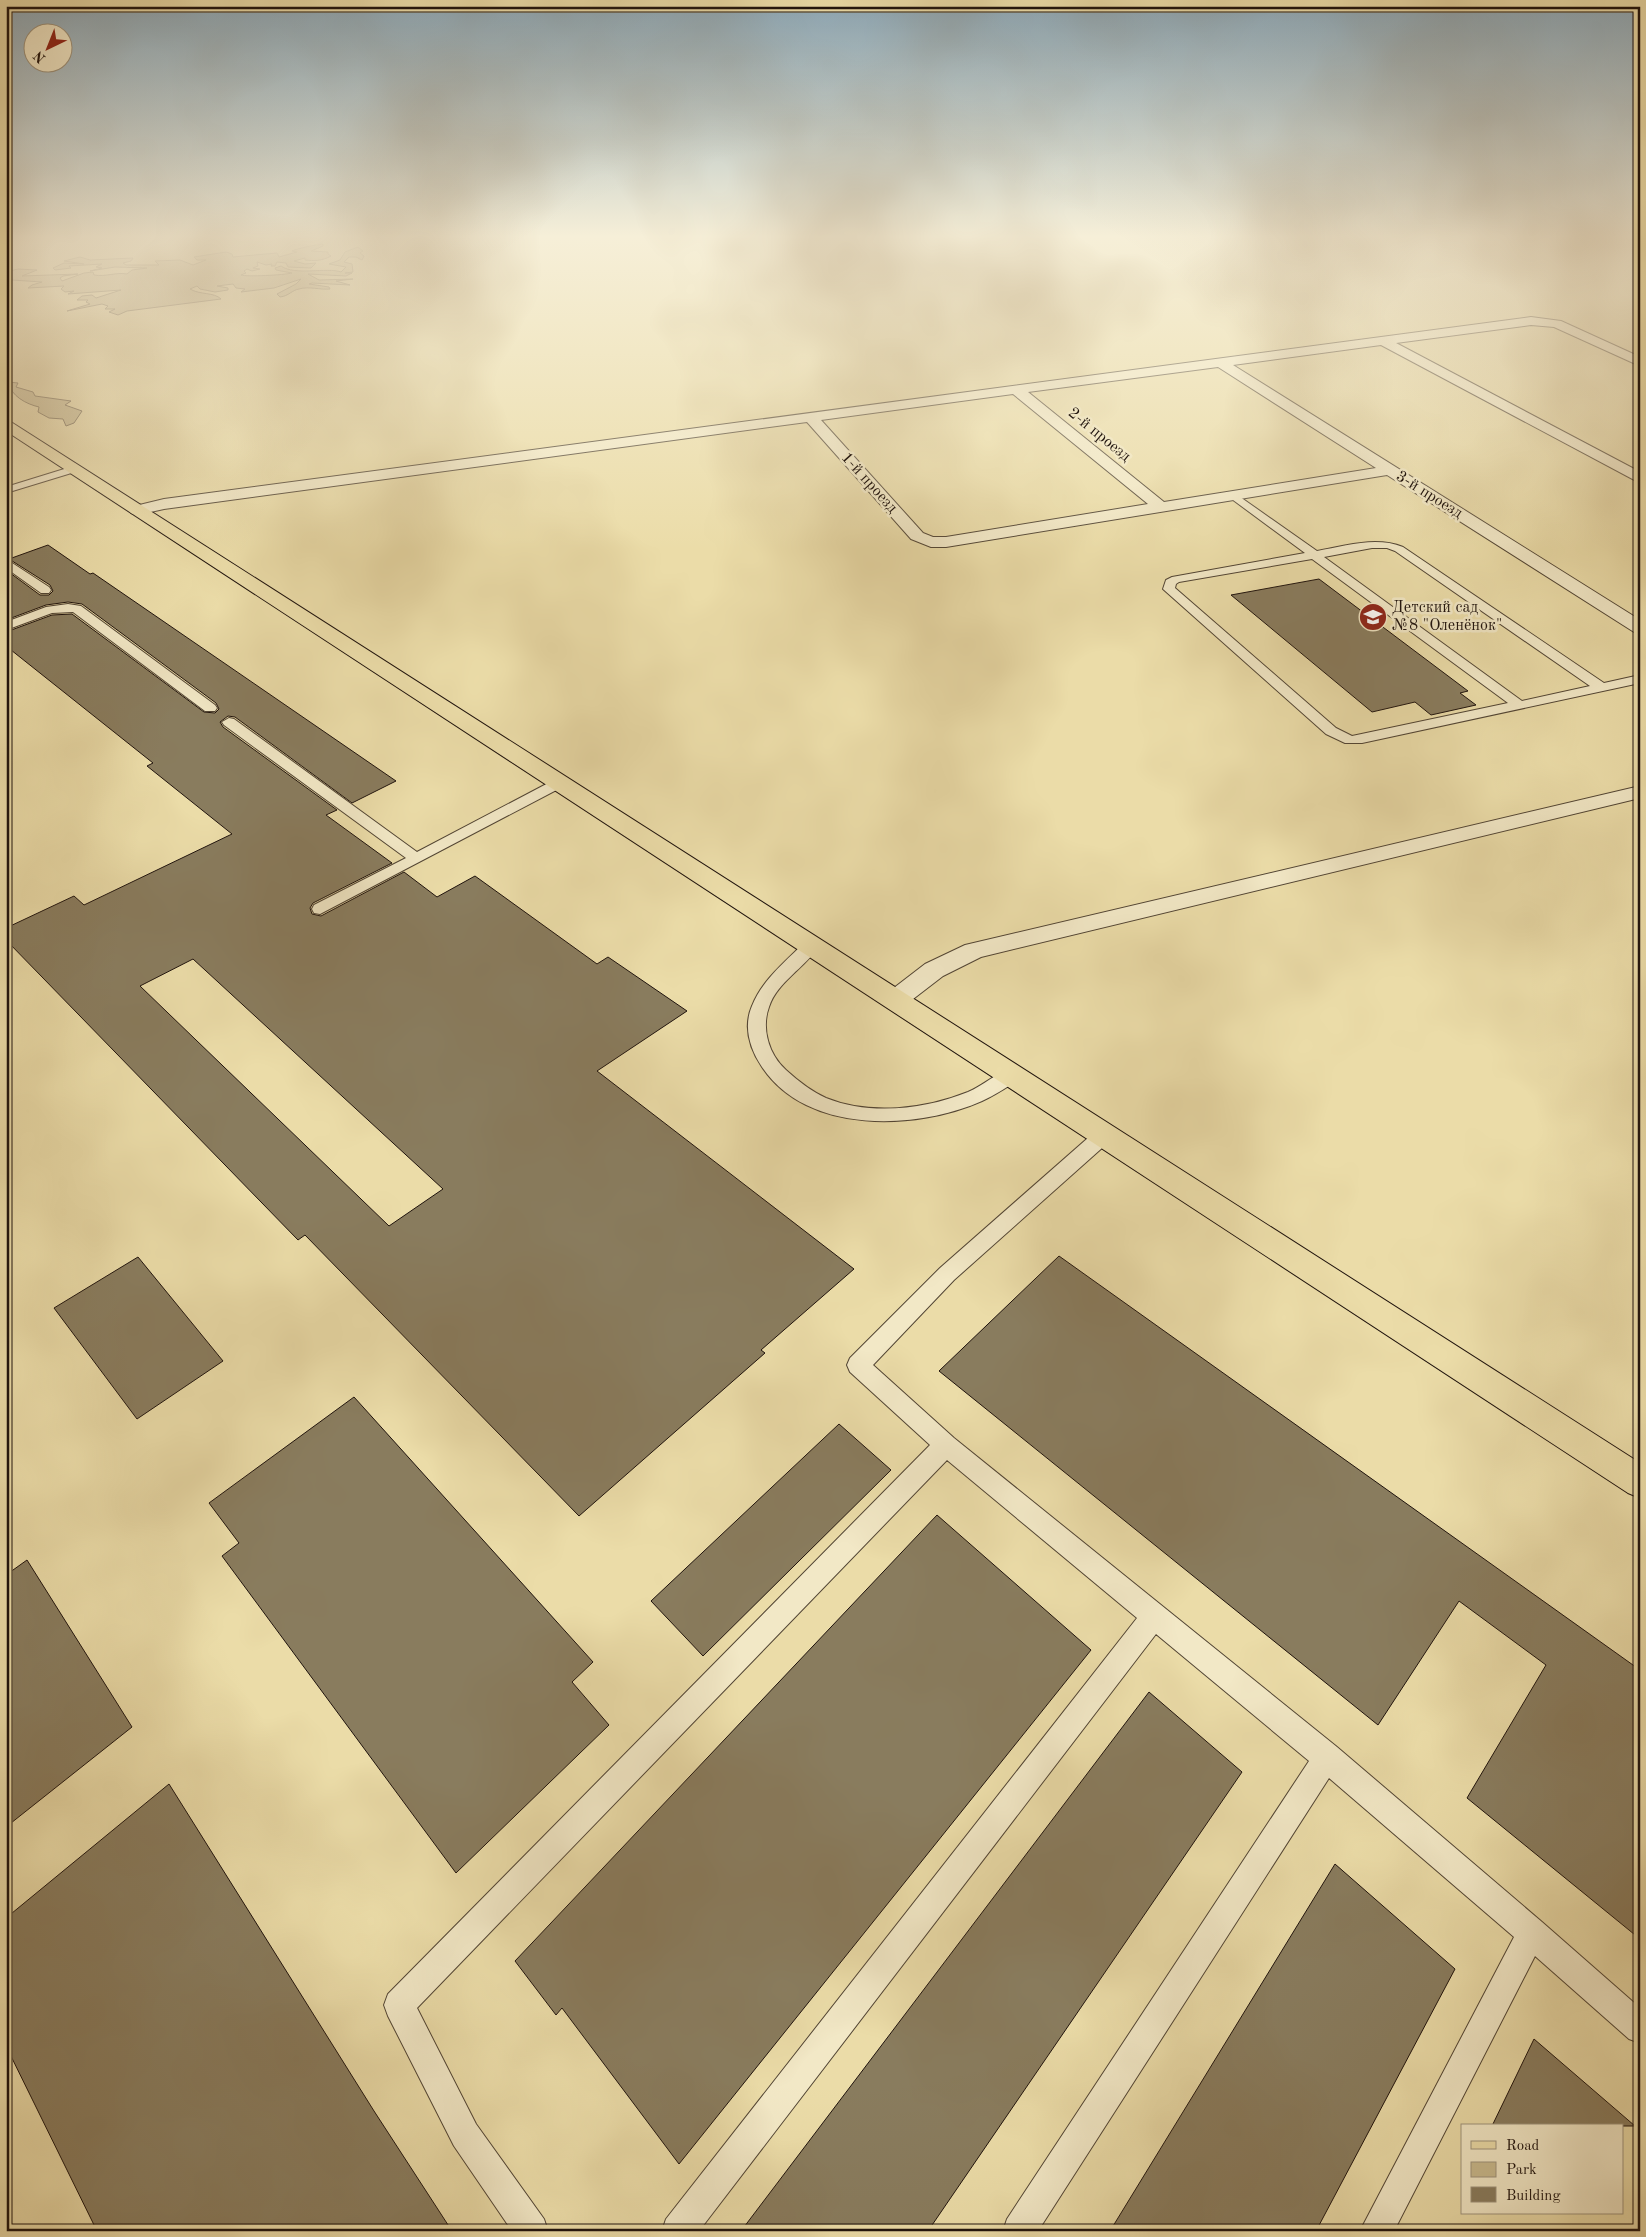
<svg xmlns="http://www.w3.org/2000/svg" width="1646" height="2237" viewBox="0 0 1646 2237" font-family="'Old Standard TT',serif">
  <rect width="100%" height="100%" fill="#ebdca8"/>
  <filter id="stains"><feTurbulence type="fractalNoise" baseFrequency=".004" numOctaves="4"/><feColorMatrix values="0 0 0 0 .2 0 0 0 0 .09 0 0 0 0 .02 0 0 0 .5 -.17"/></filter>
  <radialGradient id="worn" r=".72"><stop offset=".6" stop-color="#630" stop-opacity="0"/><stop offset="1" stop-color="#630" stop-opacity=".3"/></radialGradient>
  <path fill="#c8ba8e" stroke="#74664e" d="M323,244V246L311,251L328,252V254L331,256C322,261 314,261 305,260V258L294,261L305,264L316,263L311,268L288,267L286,263L277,262L275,266H271L272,264L266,265L257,262L258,266L253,268L260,269L252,271L247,269L244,271L246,273L241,275C246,277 285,275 292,273L276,270L275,268L281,266C295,276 327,267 341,272L346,267L329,264L340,260L345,252L358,247L363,251L360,253L364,256L362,260L356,257H349L344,262L352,264L353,272L345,273H352L346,276L308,274L319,280L353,279L336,281L350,285L312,283L309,284L329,287L330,289C320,290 309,286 299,289C292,290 289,296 280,297L277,294L296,284L301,279L274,288L241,292L245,289L236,288L233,284L217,286L228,288V290L215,292L200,289L197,286L190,289C200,295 214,292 221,299L127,311L118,315L109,312L115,309H105L108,306L102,304L67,311L90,304L86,302L88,300H77L82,296L92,295L96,298L121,290L68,294L74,291L65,292L61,289L64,286L28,288L32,285L42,282L12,280L6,277V272L18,269L37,270L22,276L78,274L63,276L60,278L62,281L84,273L93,272L94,275C106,277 116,272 127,274L132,270L147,268L115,267L90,271L102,268L96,267L102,264L69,266L71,268L55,270L53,268L64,263L84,264L64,261L80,257L90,260L133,258L131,261L123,263L126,265H159L155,261L180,260L193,265L206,260H197L194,257L226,252L232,254L233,257L277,253L279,257L297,252L292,251C299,248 315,245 323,244Z
    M8,382L18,383L16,387L33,392L35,396L71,401L65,405L82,411L74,423L66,426L63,419L49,418L38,412L39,407C26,404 11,396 8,382Z"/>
  <path fill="#897c5e" stroke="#1f130d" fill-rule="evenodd" d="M48,545L90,574L93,573L396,781L352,803L235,717L228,716L220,722L223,727L337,810L326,815L392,863L313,903L310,908L312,914L321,916L404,872L437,897L475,876L597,964L608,957L687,1011L597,1071L854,1269L761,1350L765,1353L579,1516L305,1235L298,1240L6,940V928L74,896L84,905L232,834L147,766L153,763L6,646V632L52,615L72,614L204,712L215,713L219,709L216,703L82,604L68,602L46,605L6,620V570L40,595H49L53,591L50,585L9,559ZM193,959L443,1189L389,1226L140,986Z
    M1319,579L1468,691L1460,693L1476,705L1431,715L1415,702L1372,712L1231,595Z
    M1059,1256L1640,1670V1939L1467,1798L1546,1665L1459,1601L1378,1725L939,1371Z
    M138,1257L223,1361L137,1419L54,1308Z
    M354,1397L593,1662L572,1682L609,1725L456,1873L222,1556L239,1543L209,1503Z
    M839,1424L891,1470L703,1656L651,1601Z
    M937,1515L1091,1650L679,2164L562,2008L556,2015L515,1961Z
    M27,1560L132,1727L6,1827V1575Z
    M1149,1692L1242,1772L928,2231H741Z
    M169,1784L374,2111L452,2231H97L6,2046V1918Z
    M1335,1864L1455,1969L1316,2231H1110Z
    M1534,2039L1635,2126H1492Z"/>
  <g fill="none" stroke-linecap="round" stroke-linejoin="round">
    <defs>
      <path id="lane" d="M74,466L78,467V471L6,493V487Z
        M1233,492L1317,551C1345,546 1376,536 1403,547L1604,683L1640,675V683L1362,743H1345L1326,734L1163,589L1166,580L1172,577L1305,553L1229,497L1228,495ZM1372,548H1387L1395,551L1590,686L1522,701L1324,557ZM1312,559L1508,703L1352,736L1336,728L1175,588L1176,584L1179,582Z
        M6,559L49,587L51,590L49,593H41L6,568Z
        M68,604L81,606L215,705L217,708L215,711H205L73,612L52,613L6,630V622L46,607Z
        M229,718L234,719L417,852L554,780L559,779L566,783L564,786L320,914L314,913L312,909L314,905L406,858L224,725L222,722Z
        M811,941L817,942L819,946C805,968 777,982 769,1007C761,1029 769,1055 786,1070C798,1081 811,1091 826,1098C870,1116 926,1109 968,1092C984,1085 996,1073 1012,1068L1018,1070L1021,1075L1018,1080C1007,1087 995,1095 982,1101C917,1130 807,1135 762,1067C750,1049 743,1027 752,1006C762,980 786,961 805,942Z
        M1104,1128L1111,1130L1113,1135L1111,1140L954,1280L873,1365L954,1438L1337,1747L1542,1922L1640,2008V2043L1629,2039L1535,1956L1394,2231H1360L1514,1937L1329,1778L1038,2231H1003L1007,2219L1309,1761L1156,1634L699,2231H662L666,2219L1137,1618L947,1460L417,2008L476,2124L544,2219L548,2231H512L454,2146L388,2016L384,2005L388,1994L930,1445L850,1372L847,1365L850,1358L940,1268L1097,1130Z"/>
      <path id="street" d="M1531,317L1561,321L1640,357V366L1554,327L1531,325L1396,343L1640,472V483L1381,345L1233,365L1640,620V633L1634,632L1387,475L946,547H931L911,539L807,422L164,509L137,515L131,513L129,510L131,507L164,499ZM1218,367L1376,468L1164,502L1028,392ZM1013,394L1148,504L946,537H933L923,533L821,420Z
        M1640,786V798L981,957L943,976L904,1006L895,1009L886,1006L882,1000L886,994L925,964L965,945Z"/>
      <path id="primary" d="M6,421L11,422L1640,1463V1498L1628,1493L6,431Z"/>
    </defs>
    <use href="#lane" stroke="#524534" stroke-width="2"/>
    <use href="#street" stroke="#524534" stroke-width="2"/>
    <use href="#primary" stroke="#1f130d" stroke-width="2"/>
    <use href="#lane" fill="#f2e8c6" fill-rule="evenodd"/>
    <use href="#street" fill="#f2e8c6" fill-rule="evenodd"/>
    <use href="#primary" fill="#ebdca8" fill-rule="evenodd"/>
  </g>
  <linearGradient id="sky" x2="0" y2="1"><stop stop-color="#8da9b9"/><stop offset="0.43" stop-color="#f6efd8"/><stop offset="1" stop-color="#f6efd8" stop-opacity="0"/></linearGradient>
  <rect width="1646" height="550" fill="url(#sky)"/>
  <defs>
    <symbol id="school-disc" viewBox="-11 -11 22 22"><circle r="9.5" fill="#8f2418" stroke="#f2e8c6"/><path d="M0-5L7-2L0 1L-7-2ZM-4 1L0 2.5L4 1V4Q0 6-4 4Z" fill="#fff"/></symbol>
  </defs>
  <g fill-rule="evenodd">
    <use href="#school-disc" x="1357" y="601" width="32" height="32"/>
  </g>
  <g text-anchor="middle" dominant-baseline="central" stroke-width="5" stroke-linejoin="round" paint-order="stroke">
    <g font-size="16" fill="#1f130d" stroke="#f2e8c6">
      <text transform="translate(1099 435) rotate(39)">2-й проезд</text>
      <text transform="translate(869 483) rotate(48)">1-й проезд</text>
      <text transform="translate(1429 495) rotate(32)">3-й проезд</text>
    </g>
    <g font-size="16" fill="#1f130d" stroke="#f2e8c6" text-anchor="start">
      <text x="1392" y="608">Детский сад<tspan x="1392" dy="18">№8 "Оленёнок"</tspan></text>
    </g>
  </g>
  <rect width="1646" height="2237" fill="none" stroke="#ebdca8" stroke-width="25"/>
  <rect x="8" y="8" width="1631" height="2222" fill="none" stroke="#1f130d" stroke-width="2.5"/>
  <rect x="12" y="12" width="1621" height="2212" fill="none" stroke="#1f130d"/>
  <rect x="1461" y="2124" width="162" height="90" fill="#f2e8c6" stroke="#9e937c"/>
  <rect x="1471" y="2141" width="25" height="8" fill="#ebdca8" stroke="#9e937c"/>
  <text x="1506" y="2150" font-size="15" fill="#1f130d">Road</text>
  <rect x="1471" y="2162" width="25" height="15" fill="#c8ba8e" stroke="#9e937c"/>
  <text x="1506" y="2174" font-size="15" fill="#1f130d">Park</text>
  <rect x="1471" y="2187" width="25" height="15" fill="#897c5e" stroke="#9e937c"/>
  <text x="1506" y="2200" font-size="15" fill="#1f130d">Building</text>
  <g transform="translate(48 48) rotate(223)"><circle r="24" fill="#f2e8c6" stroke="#9e937c"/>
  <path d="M0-4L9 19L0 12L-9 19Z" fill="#8f2418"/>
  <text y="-8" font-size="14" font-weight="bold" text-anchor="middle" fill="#1f130d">N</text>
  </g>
  <rect width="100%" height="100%" filter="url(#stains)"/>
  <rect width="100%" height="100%" fill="url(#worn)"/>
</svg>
